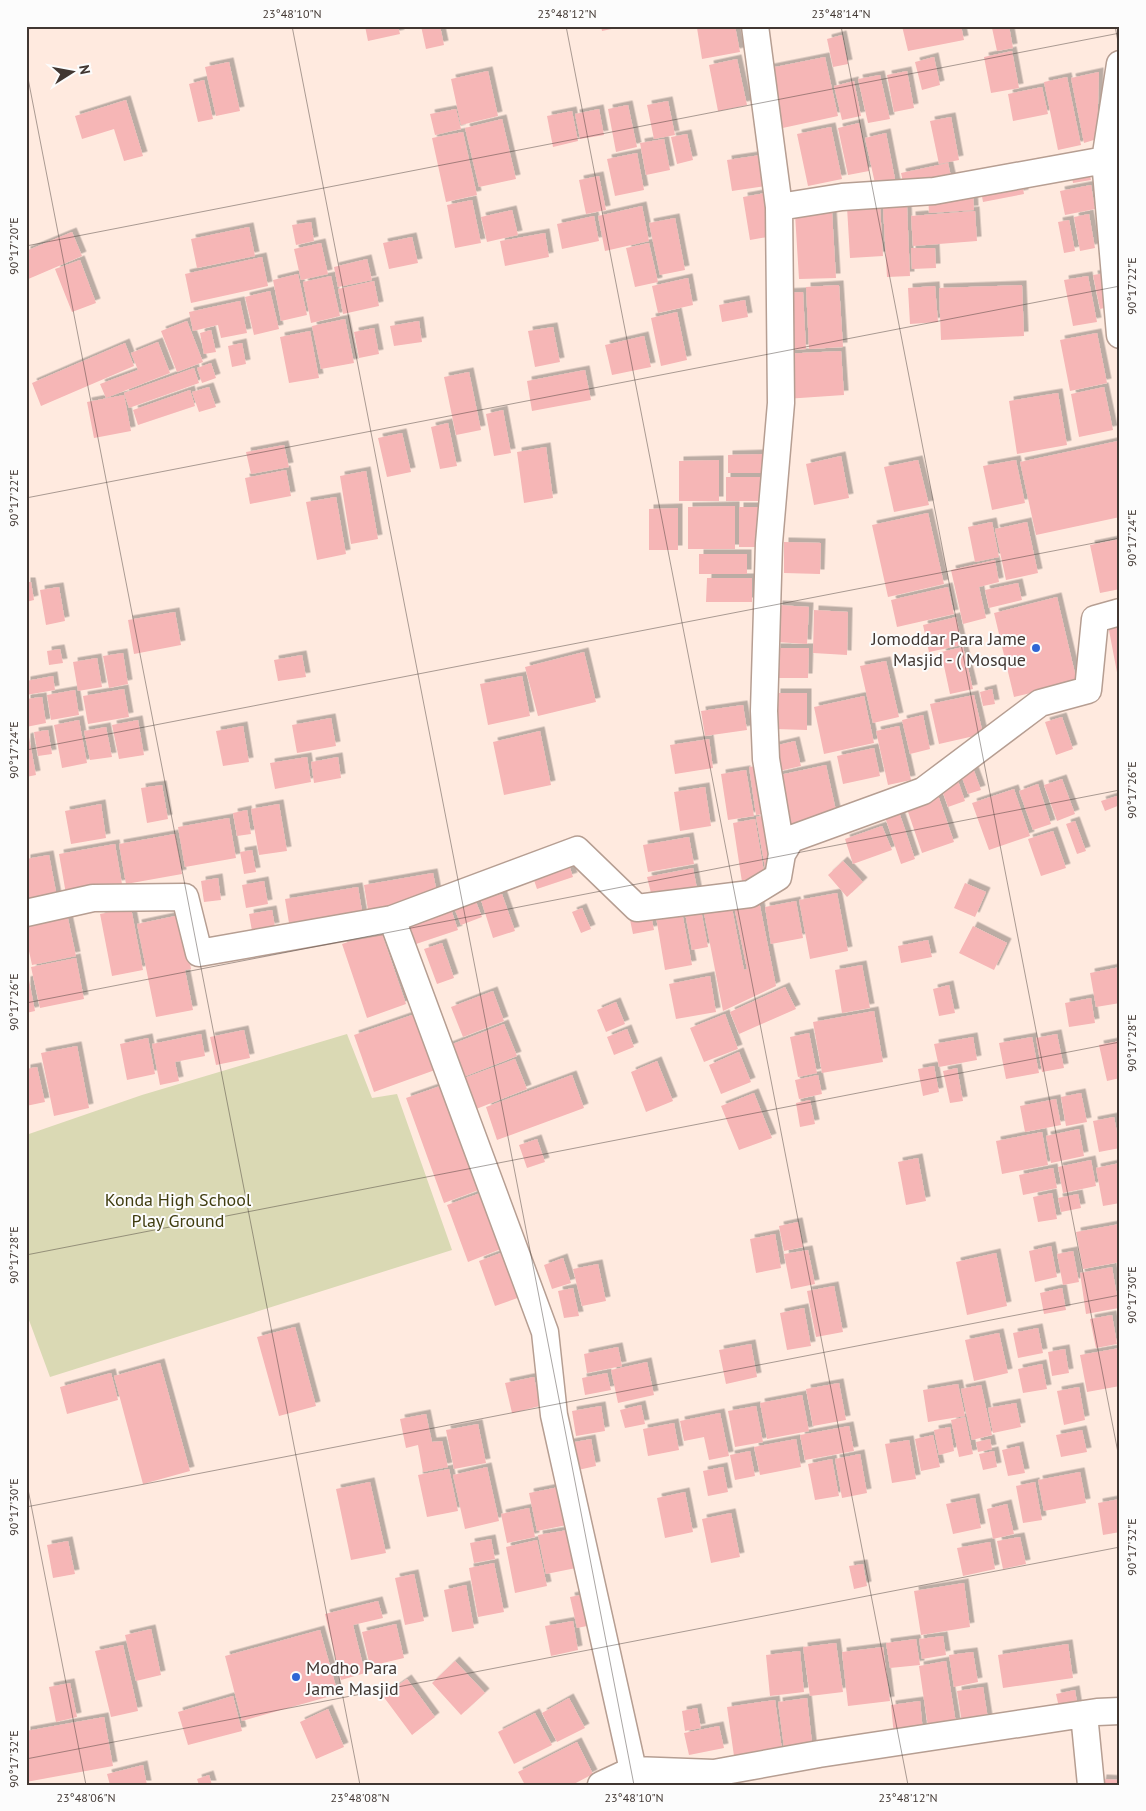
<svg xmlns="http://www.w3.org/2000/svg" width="1146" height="1811" viewBox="0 0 1146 1811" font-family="'PT Sans',sans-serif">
  <defs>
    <filter id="shadow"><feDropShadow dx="4.5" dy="-4.5" stdDeviation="0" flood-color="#0004"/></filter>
  </defs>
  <rect width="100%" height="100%" fill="#ffeadf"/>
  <path fill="#dad9b4" d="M347,1034L372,1098L397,1094L452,1250L50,1377L26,1312V1135L142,1095Z"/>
  <path fill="#f6b6b6" filter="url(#shadow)" d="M26,26H42V27L26,30Z
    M365,26H398L400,34L368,41Z
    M421,26H440L444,45L426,49Z
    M601,26H621V27L602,31Z
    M709,26H735L740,52L702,59L697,28Z
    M902,26H961L964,40L908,51Z
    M1009,26L1013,48L997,51L992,28Z
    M842,35L848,64L833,67L827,39Z
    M1012,51L1019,88L991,93L984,57Z
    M825,57L838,116L778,129L765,69Z
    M934,57L940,85L922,90L915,62Z
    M737,59L747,105L718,111L709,65Z
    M229,62L240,111L216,116L205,67Z
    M488,71L498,116L461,125L451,79Z
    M907,71L914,108L894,112L887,75Z
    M1099,72L1097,139L1084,143L1071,78Z
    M880,75L890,119L868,123L858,79Z
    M1067,77L1081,145L1058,150L1044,82Z
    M204,80L213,119L198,122L189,84Z
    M854,81L861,116L842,120L834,86Z
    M1042,87L1048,114L1013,121L1008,94Z
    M126,100L143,156L124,161L114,129L82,139L75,116Z
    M668,101L675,135L654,139L647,105Z
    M628,105L637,147L616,152L608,109Z
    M456,109L461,129L435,135L430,114Z
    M599,109L604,135L580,139L575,114Z
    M572,111L578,141L553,147L547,116Z
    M951,117L959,160L939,164L930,121Z
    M502,119L516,179L479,187L465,128Z
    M859,123L869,171L848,175L838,128Z
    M831,127L842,179L808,186L797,134Z
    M463,132L477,195L446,202L432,138Z
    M886,133L896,184L876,188L865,138Z
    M687,134L693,160L677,164L671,137Z
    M664,139L670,170L646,175L640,143Z
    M637,153L644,190L615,196L607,159Z
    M761,155L766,186L732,191L727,160Z
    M948,163L952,181L905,191L901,173Z
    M1088,167L1091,180L1073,183L1071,170Z
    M599,176L606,210L586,214L579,180Z
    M1021,178L1024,194L983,202L980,186Z
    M1091,185L1095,209L1065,215L1060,191Z
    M973,192L974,210L929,213L928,195Z
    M766,193L773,236L750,240L743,197Z
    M472,200L481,243L455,248L447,205Z
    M880,205L883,256L850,258L847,207Z
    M642,206L649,241L605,251L598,216Z
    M907,206L910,276L887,277L883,207Z
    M512,210L518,235L487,242L481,217Z
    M975,211L977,241L913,246L911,216Z
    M832,212L836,278L799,279L795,214Z
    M1089,214L1095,248L1080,251L1074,217Z
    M594,216L599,241L562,249L557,224Z
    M675,218L685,270L660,275L649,223Z
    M1069,220L1075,251L1064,253L1058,222Z
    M311,222L314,241L296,245L292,225Z
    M249,227L255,256L197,268L191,239Z
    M72,232L82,256L26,280V251Z
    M545,233L549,257L505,266L500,241Z
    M412,237L418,263L389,269L383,243Z
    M321,243L328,274L301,280L294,249Z
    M649,243L658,282L635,287L626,248Z
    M911,248H935L936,268L912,269Z
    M262,257L268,286L191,303L185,274Z
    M367,259L372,280L338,287L334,267Z
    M80,260L96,303L72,312L55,269Z
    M1106,273L1112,306L1100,309L1093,275Z
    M298,274L307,315L281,321L273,280Z
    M331,276L340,316L311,323L303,282Z
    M1088,276L1097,322L1073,326L1064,280Z
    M688,278L693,305L658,313L652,286Z
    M374,281L379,306L343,314L338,289Z
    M839,285L843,347L809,349L806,287Z
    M1022,285L1024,336L941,340L939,288Z
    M935,286L938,322L910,324L908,288Z
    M270,291L279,329L254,335L245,297Z
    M803,292L806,349L784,350L781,293Z
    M745,300L748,317L722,322L719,305Z
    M240,301L247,333L221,338L218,325L193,331L189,312Z
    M677,312L687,360L661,366L651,318Z
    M345,319L354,363L321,369L312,326Z
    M187,321L203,362L177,372L161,331Z
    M419,321L422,342L394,346L390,326Z
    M553,327L560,362L535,367L528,331Z
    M374,328L379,354L359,358L354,332Z
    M211,330L216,352L204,354L200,333Z
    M310,331L319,378L289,383L280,337Z
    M1097,333L1107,383L1070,391L1060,340Z
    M644,336L651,367L612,375L605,345Z
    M158,342L170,373L106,398L100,384L138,370L131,353Z
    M125,343L134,366L41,406L32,383Z
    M242,343L246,364L232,367L228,346Z
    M841,351L844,395L785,399L782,354Z
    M211,363L216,378L202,383L197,368Z
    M194,368L199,383L129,408L124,393Z
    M585,370L591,400L532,411L527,381Z
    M469,372L481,430L456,435L444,377Z
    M209,387L216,407L199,412L192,392Z
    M1104,387L1113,430L1079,437L1071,394Z
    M190,390L195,406L138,425L133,410Z
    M1058,393L1067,445L1017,454L1009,401Z
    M124,395L131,431L94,438L87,402Z
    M503,410L511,453L494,456L486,414Z
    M448,423L457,466L440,469L431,427Z
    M402,433L411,472L387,477L378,438Z
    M1118,441L1120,451V517L1036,535L1020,462Z
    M284,445L289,467L251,474L246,452Z
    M546,447L553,498L524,503L517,452Z
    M764,454V473H728V455Z
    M841,456L849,498L814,505L806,464Z
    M719,460V501H679V461Z
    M918,460L929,505L894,512L884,467Z
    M1016,460L1025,503L992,510L983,466Z
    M286,470L291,496L250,504L245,478Z
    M366,471L378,539L351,544L340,476Z
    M726,477H763V501H726Z
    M336,497L346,554L317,560L306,502Z
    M735,506V549H688V507Z
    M739,507H764V547H739Z
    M678,508V550H649V509Z
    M928,513L944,584L888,597L872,525Z
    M992,522L999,557L975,562L968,527Z
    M1027,522L1038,573L1006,580L995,529Z
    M1120,539V589L1100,593L1090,545Z
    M784,542L821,543L820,574L784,573Z
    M699,554H747V574H699Z
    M995,560L999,582L979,587L986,618L963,624L951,570Z
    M707,578H752V602H706Z
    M26,582H31L34,600L26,602Z
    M1018,583L1022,600L989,608L985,590Z
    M59,587L65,621L46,625L40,590Z
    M948,587L954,614L897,627L891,600Z
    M1057,597L1077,682L1014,697L994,613Z
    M778,605L809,607L807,644L776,642Z
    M814,610L848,612L847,655L813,653Z
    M175,612L181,645L134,654L128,620Z
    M956,617L962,645L929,652L923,625Z
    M1120,623V683H1119L1108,625Z
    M963,647L973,689L950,694L941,652Z
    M776,648H809L808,678H775Z
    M60,649L63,663L49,665L47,651Z
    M584,652L596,702L538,716L525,667Z
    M123,653L128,684L109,688L103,656Z
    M302,655L306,677L278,681L274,660Z
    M97,658L102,687L78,691L73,662Z
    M886,661L899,717L873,723L860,666Z
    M53,676L55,690L26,695V681Z
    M522,676L530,716L488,725L480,684Z
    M124,689L129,717L88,724L83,696Z
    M992,689L995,704L983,706L980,692Z
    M75,690L79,715L51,720L47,695Z
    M776,693H807V730L775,729Z
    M974,695L983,734L939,744L930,704Z
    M864,696L874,743L824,754L814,707Z
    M42,697L46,723L26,727V699Z
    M743,705L747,730L705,736L701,711Z
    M923,715L930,749L910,754L902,720Z
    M1062,717L1073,749L1056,755L1045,722Z
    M331,718L336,746L297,753L292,725Z
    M79,720L87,763L62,768L54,725Z
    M138,720L144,755L119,759L112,725Z
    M243,726L249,762L223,766L216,731Z
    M899,726L911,780L888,785L876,731Z
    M106,727L112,757L90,760L84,731Z
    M48,730L52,754L38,756L34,732Z
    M540,731L551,785L504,795L493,742Z
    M29,737L36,775L26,777V738Z
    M709,739L713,768L675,774L670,745Z
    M795,741L801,766L775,772L770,747Z
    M874,748L880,776L843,784L837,756Z
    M307,757L311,782L275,789L270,763Z
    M338,757L341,778L314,783L311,762Z
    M764,765L772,813L756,815L749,767Z
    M826,765L838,820L787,831L775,776Z
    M973,768L981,790L968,794L960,772Z
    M746,770L754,816L728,820L721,774Z
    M957,778L965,801L948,807L940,784Z
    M1062,779L1075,814L1057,821L1044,785Z
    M1038,784L1051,824L1033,830L1019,791Z
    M162,785L168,819L147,823L141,788Z
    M705,787L711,826L680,831L674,792Z
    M1014,789L1030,836L989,850L972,803Z
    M937,792L954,842L922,853L905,803Z
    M1120,795V805L1105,811L1101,801Z
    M101,804L106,838L71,844L65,811Z
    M279,804L287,851L259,855L251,809Z
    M898,809L915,859L901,864L884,814Z
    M247,810L251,834L237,836L233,813Z
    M773,814L779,849L766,873L756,817Z
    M229,818L236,858L185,867L178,827Z
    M755,819L765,878L742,882L733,823Z
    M1075,821L1086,851L1077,854L1066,824Z
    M882,826L892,850L853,864L845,839Z
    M1053,831L1066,868L1041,876L1028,839Z
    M175,834L182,874L126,884L119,844Z
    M689,837L694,864L648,872L643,845Z
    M115,844L122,884L66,894L59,854Z
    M252,850L256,872L244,874L240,852Z
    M49,855L57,897L26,901V859Z
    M843,861L863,882L847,897L828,875Z
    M568,862L573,877L537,889L532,874Z
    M693,868L698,894L653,901L647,877Z
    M433,873L438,898L368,910L364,885Z
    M218,878L221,900L204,902L201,881Z
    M264,881L268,904L246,908L242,885Z
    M965,883L986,892L975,917L954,908Z
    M358,887L363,917L290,929L285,899Z
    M837,893L848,951L810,959L799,900Z
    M502,894L515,931L493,938L481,900Z
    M759,901L776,986L723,1011L703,908L731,903L744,970L747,969L734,906Z
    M796,901L803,938L771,944L765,907Z
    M476,902L482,917L461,925L455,910Z
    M681,907L692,965L665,970L655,911Z
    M131,908L143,970L112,976L100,914Z
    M582,908L591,929L581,933L572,912Z
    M451,909L458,930L416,944L409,924Z
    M272,910L275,927L252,931L249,914Z
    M650,910L654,930L633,934L629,915Z
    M701,910L708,947L692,950L685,913Z
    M67,914L76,956L32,965L26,937V922Z
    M180,915L191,969L185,970L193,1010L156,1017L137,924Z
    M973,926L1007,943L994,970L959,953Z
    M381,931L406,1004L367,1018L342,944Z
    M928,940L932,957L901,963L898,946Z
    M442,943L454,978L437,984L424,949Z
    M76,958L84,999L40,1008L31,967Z
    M862,965L870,1008L842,1013L835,970Z
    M1120,967V1003L1096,1007L1090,973Z
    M710,976L716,1012L676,1019L669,984Z
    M29,980L35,1011L26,1013V981Z
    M949,985L955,1013L939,1016L933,989Z
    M785,987L796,1009L739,1034L730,1012Z
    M493,991L504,1021L463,1037L451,1007Z
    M1091,998L1095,1023L1069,1027L1065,1003Z
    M616,1002L625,1024L606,1032L597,1010Z
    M874,1011L883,1062L822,1073L813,1022Z
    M415,1014L435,1070L374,1092L354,1035Z
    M725,1014L738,1049L704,1062L690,1028Z
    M504,1024L517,1056L458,1079L445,1047Z
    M627,1029L634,1047L614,1055L607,1037Z
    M244,1030L250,1058L216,1065L210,1037Z
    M809,1033L817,1073L798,1077L790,1037Z
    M201,1034L205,1056L175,1062L179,1081L160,1085L152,1044Z
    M1057,1034L1064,1068L1042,1072L1036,1038Z
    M973,1037L977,1060L939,1067L934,1044Z
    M1032,1037L1039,1073L1006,1079L999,1043Z
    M148,1038L155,1074L127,1080L120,1044Z
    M1120,1041V1078L1107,1081L1099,1045Z
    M77,1046L89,1108L54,1116L41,1053Z
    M739,1052L751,1082L721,1094L709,1065Z
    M515,1059L527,1089L471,1111L459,1080Z
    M657,1061L673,1101L646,1112L631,1072Z
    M934,1066L939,1092L923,1096L918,1069Z
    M37,1067L45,1102L26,1106V1069Z
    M957,1068L963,1101L950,1103L943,1071Z
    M572,1075L584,1108L497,1140L486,1107Z
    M818,1075L822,1094L799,1099L795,1080Z
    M446,1084L484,1188L444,1203L406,1098Z
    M754,1093L772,1138L739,1150L721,1106Z
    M1081,1093L1087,1122L1066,1126L1061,1097Z
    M1056,1099L1061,1125L1025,1132L1020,1106Z
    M810,1100L815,1124L800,1127L796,1103Z
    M1114,1117L1120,1148L1099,1152L1093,1121Z
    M1079,1129L1084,1156L1051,1163L1046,1136Z
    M1042,1132L1048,1165L1002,1174L996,1141Z
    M537,1139L545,1162L527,1168L519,1145Z
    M918,1158L926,1201L906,1205L898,1162Z
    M1091,1160L1096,1186L1063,1193L1058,1167Z
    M1120,1163V1203L1103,1206L1096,1168Z
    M1053,1168L1057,1188L1023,1195L1019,1175Z
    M486,1191L506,1247L468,1262L447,1205Z
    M1052,1193L1057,1219L1038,1222L1033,1197Z
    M1078,1194L1081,1208L1061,1212L1058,1198Z
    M798,1222L803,1247L784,1251L779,1226Z
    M1120,1224V1262L1083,1269L1076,1232Z
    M775,1234L781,1268L756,1273L750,1239Z
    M1051,1246L1057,1277L1035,1282L1029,1251Z
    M509,1250L526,1295L495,1306L479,1261Z
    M808,1250L815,1284L791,1289L784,1254Z
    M1073,1251L1079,1282L1063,1285L1057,1254Z
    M996,1253L1007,1306L967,1315L956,1262Z
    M563,1258L571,1283L552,1289L544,1265Z
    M598,1264L606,1301L582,1306L573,1269Z
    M1112,1267L1119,1308L1086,1314L1080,1273Z
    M834,1286L843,1332L816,1337L807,1291Z
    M573,1288L579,1316L564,1318L558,1291Z
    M1062,1288L1066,1310L1044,1314L1040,1293Z
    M804,1308L811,1346L787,1350L780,1313Z
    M1112,1315L1117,1344L1096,1348L1090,1319Z
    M295,1327L316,1406L279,1416L257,1337Z
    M1038,1328L1043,1353L1018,1358L1013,1333Z
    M999,1333L1008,1373L974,1381L965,1340Z
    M751,1344L757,1377L726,1384L719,1350Z
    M618,1347L622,1366L587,1373L584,1354Z
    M1120,1348V1386L1087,1392L1080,1355Z
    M1065,1349L1069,1373L1052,1376L1048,1352Z
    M647,1362L654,1395L618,1403L611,1370Z
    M160,1363L190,1471L143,1484L114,1376Z
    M1042,1364L1047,1389L1023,1393L1018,1369Z
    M111,1373L118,1400L67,1414L60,1387Z
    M607,1373L611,1390L585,1395L582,1378Z
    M534,1377L540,1406L512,1413L505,1383Z
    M839,1383L846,1420L813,1426L806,1389Z
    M958,1384L965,1416L928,1422L923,1390Z
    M981,1385L992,1435L972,1440L961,1389Z
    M1079,1387L1085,1420L1064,1425L1057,1391Z
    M802,1395L809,1431L767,1439L760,1403Z
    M1016,1403L1021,1427L993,1433L988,1408Z
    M641,1405L645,1424L625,1428L620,1410Z
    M601,1406L605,1431L576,1436L572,1411Z
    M756,1406L763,1442L735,1447L728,1411Z
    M720,1413L729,1456L709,1460L704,1437L684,1441L680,1421Z
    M426,1414L432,1442L442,1441L448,1467L423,1472L418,1445L406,1448L400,1419Z
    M965,1417L973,1454L959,1457L951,1420Z
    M674,1423L679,1450L648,1456L643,1429Z
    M478,1424L486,1463L454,1469L446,1430Z
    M849,1426L854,1451L805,1460L800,1435Z
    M950,1427L954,1451L939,1455L934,1430Z
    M1082,1430L1087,1452L1061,1457L1056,1435Z
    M933,1435L940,1467L921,1471L915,1439Z
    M591,1439L596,1466L569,1472L564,1444Z
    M796,1439L801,1467L760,1475L754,1447Z
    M990,1439L992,1449L978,1452L976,1442Z
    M909,1440L916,1479L892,1483L885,1444Z
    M1019,1446L1025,1473L1008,1476L1002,1450Z
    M750,1451L755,1476L735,1480L730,1455Z
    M994,1451L997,1467L983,1470L979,1454Z
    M860,1454L867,1493L842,1498L835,1459Z
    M832,1459L839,1496L815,1500L808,1464Z
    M487,1467L499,1521L465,1529L453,1475Z
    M723,1467L728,1492L708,1496L703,1471Z
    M449,1469L458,1511L427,1517L418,1475Z
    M1080,1472L1086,1503L1044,1511L1038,1480Z
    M370,1482L386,1553L351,1560L336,1489Z
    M1035,1482L1042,1520L1023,1523L1016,1486Z
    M559,1487L567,1525L537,1531L529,1493Z
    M685,1492L693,1532L665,1538L657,1498Z
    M975,1498L981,1528L953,1534L946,1504Z
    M1120,1499V1532L1103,1535L1098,1503Z
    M1007,1504L1014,1534L993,1539L987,1509Z
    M529,1508L535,1537L507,1543L501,1514Z
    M731,1513L740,1557L711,1563L702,1519Z
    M568,1530L576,1568L546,1574L538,1535Z
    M1020,1537L1026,1564L1003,1569L997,1541Z
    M491,1539L495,1559L474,1563L470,1543Z
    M537,1540L547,1586L515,1593L506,1547Z
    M68,1541L75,1574L53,1578L47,1545Z
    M990,1542L995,1569L963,1576L957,1548Z
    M494,1563L504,1612L478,1617L469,1568Z
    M863,1564L867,1586L854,1589L849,1566Z
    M414,1574L424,1621L405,1625L395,1578Z
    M964,1583L970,1627L921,1635L914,1591Z
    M466,1585L474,1628L452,1632L444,1590Z
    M591,1593L597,1624L577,1628L570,1597Z
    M378,1601L383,1618L353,1625L365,1673L341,1680L325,1614Z
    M573,1621L578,1650L551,1656L545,1626Z
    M396,1624L404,1658L370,1666L362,1632Z
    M151,1629L161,1675L136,1681L125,1635Z
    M320,1630L338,1694L242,1721L225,1656Z
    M943,1636L946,1655L922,1659L919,1639Z
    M916,1639L920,1665L890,1668L886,1643Z
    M836,1643L843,1692L810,1696L803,1647Z
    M1068,1644L1073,1678L1003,1688L998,1655Z
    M123,1645L138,1711L111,1717L95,1651Z
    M883,1647L890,1701L848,1706L842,1652Z
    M800,1651L804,1692L770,1696L766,1655Z
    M973,1652L978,1682L954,1687L949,1655Z
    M455,1661L485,1693L461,1715L432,1683Z
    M946,1661L956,1723L928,1727L919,1666Z
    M407,1679L435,1717L412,1735L383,1696Z
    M70,1683L77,1717L56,1722L49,1687Z
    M983,1687L988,1719L962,1723L957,1691Z
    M1075,1690L1078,1709L1060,1712L1056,1694Z
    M233,1696L242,1731L188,1745L178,1712Z
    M569,1698L585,1728L557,1742L542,1713Z
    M807,1698L813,1752L785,1755L778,1702Z
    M775,1700L783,1757L735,1763L727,1707Z
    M920,1701L923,1732L894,1736L891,1705Z
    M697,1708L701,1728L685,1731L682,1711Z
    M328,1709L344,1747L316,1759L300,1722Z
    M535,1713L552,1745L514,1764L498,1732Z
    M104,1717L113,1766L26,1782V1731Z
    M719,1726L724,1748L689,1755L684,1733Z
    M577,1742L593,1774L572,1785H525L518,1772Z
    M143,1765L147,1785H110L107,1774Z
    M209,1775L212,1785H199L197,1779Z
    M1102,1779L1120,1780V1785H1101Z"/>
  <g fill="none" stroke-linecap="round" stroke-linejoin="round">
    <defs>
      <path id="street" d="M755,26L779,207L781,403L769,543L764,711L766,759L782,854
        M1105,160L1120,64
        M779,207L842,197L934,191L1105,160L1120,335
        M26,913L93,898L185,897L199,953L392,919L577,850L637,908L750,894L778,877L782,854L791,839L923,791L1040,703L1088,690L1095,619L1120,612
        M392,919L545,1332L554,1415L633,1770
        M1084,1714L1091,1785
        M601,1785L633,1770L714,1773L819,1754L1097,1712L1120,1711"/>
    </defs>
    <use href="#street" stroke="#b69e92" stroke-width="29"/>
    <use href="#street" stroke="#fff" stroke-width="26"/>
  </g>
  <path fill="none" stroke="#413732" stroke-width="1" stroke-opacity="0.45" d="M292,26L634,1785M566,26L908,1785M841,26L1120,1463M1115,26L1120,52M26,68L360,1785M26,246L1120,33M26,498L1120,286M26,750L1120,538M26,1003L1120,790M26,1255L1120,1042M26,1479L86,1785M26,1507L1120,1295M26,1759L1120,1547"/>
  <g fill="#3066d5" stroke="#fcfcfc" stroke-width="2">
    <circle cx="1036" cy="648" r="5"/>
    <circle cx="296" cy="1677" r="5"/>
  </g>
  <g text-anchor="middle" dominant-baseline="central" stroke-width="4" stroke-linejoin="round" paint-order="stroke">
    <g font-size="18" fill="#413732" stroke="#fcfcfc" text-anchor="end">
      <text x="1026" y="638">Jomoddar Para Jame<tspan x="1026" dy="21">Masjid - ( Mosque</tspan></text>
      <text x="306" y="1667" text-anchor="start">Modho Para<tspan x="306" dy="21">Jame Masjid</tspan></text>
    </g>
    <g font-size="18" fill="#3f3c0f" stroke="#fcfcfc">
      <text x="178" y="1199">Konda High School<tspan x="178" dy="21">Play Ground</tspan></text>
    </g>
  </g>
  <rect width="1146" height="1811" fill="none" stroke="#fcfcfc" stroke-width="55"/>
  <g transform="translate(72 72) rotate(79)" stroke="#fcfcfc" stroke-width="4" paint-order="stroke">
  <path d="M0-4L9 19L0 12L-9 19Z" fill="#413732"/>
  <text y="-8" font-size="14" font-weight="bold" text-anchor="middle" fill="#413732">N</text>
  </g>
  <rect x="28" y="28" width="1090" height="1756" fill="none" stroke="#413732" stroke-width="2"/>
  <g font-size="12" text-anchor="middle" fill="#413732">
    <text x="292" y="18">23°48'10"N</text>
    <text x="567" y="18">23°48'12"N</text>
    <text x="841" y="18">23°48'14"N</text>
    <text transform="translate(14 246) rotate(-90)" y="4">90°17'20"E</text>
    <text transform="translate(1132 286) rotate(-90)" y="4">90°17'22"E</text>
    <text transform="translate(14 498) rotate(-90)" y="4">90°17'22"E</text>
    <text transform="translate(1132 538) rotate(-90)" y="4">90°17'24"E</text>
    <text transform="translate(14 750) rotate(-90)" y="4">90°17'24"E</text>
    <text transform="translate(1132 790) rotate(-90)" y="4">90°17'26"E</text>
    <text transform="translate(14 1002) rotate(-90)" y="4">90°17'26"E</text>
    <text transform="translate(1132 1043) rotate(-90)" y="4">90°17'28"E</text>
    <text transform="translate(14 1255) rotate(-90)" y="4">90°17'28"E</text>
    <text transform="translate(1132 1295) rotate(-90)" y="4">90°17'30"E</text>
    <text transform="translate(14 1507) rotate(-90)" y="4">90°17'30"E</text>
    <text transform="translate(1132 1547) rotate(-90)" y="4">90°17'32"E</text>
    <text transform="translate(14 1759) rotate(-90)" y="4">90°17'32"E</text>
    <text x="86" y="1802">23°48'06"N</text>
    <text x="360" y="1802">23°48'08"N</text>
    <text x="634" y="1802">23°48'10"N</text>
    <text x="908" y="1802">23°48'12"N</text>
  </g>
</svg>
